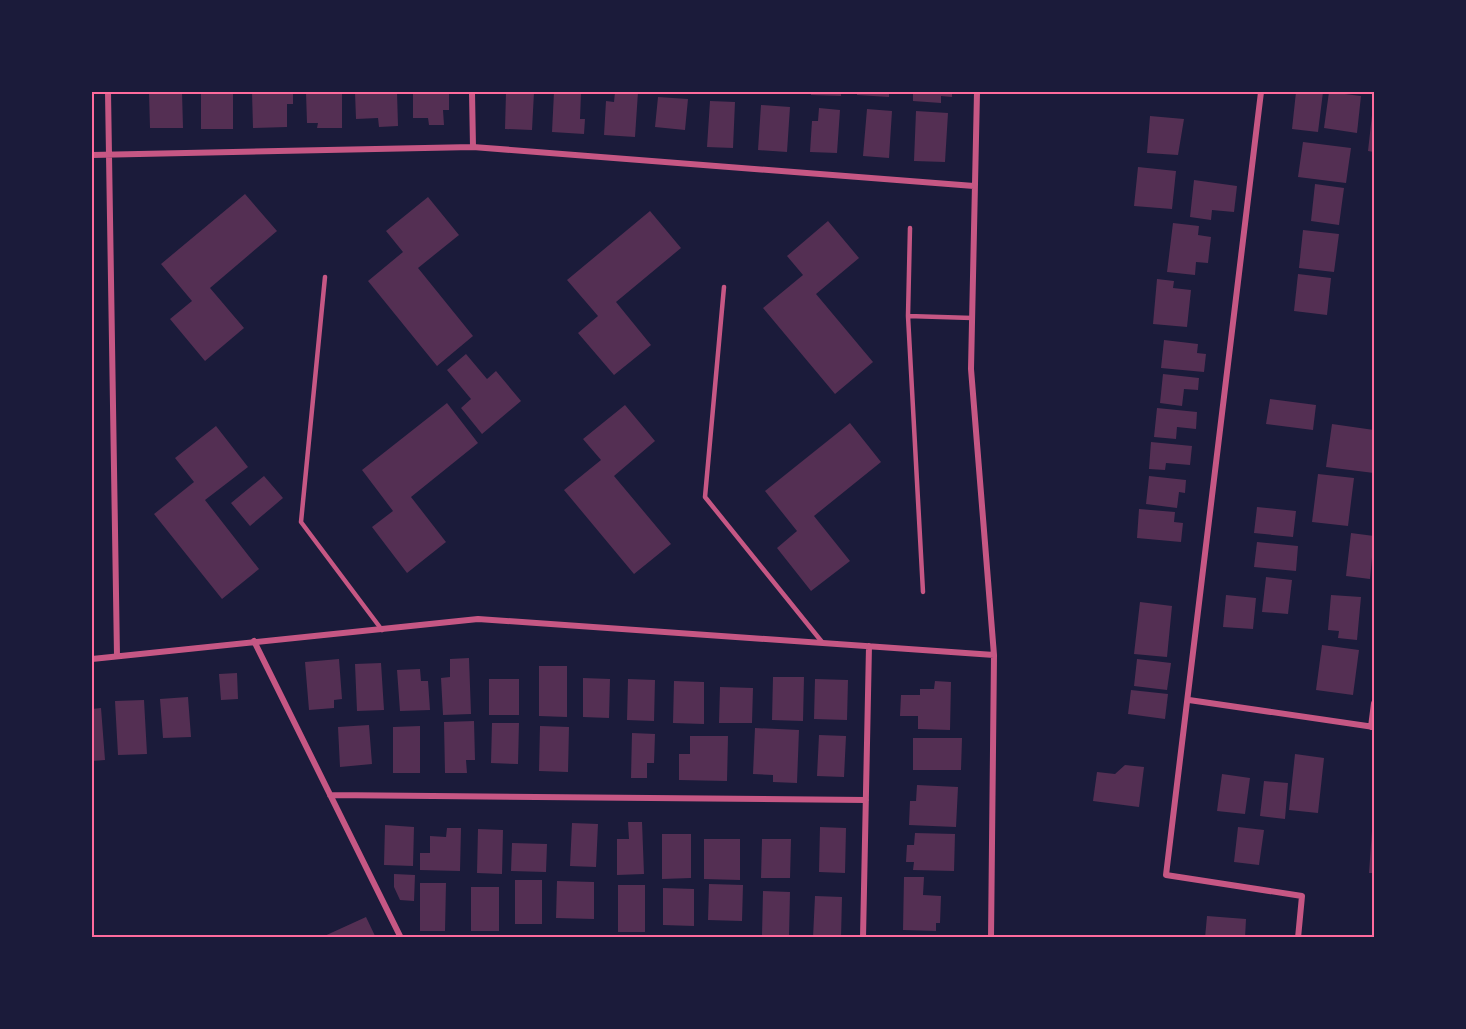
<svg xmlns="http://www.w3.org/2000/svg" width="1466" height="1029" viewBox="0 0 1466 1029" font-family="'PT Sans Narrow',sans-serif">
  <rect width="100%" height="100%" fill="#1b1b3a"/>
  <path fill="#542f53" d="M149,92H182L183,128H150Z
    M252,92H293V104H287V127L253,128Z
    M306,92H342V128H317L318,123H307Z
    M355,92H397L398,126L379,127L378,118L356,119Z
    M413,92H449V110H443L444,125H429L428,118H413Z
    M506,92H534L532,130L505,129Z
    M554,92L581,93L580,119H585L584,134L552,132Z
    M615,92H638L635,137L604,135L606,101L614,102Z
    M811,92H841V96L811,95Z
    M857,92H889V97L857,95Z
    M913,92H952V97L941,96V103L913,101Z
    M1296,92H1323L1318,132L1292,129Z
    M1329,92L1361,96L1357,133L1324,128Z
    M201,94H233V129H201Z
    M658,97L688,99L685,130L655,127Z
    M710,101L735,102L733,148L707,147Z
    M761,105L790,107L787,152L758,150Z
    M1373,106H1374V152L1368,151Z
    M819,108L840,110L837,153L810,152L812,121H818Z
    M867,109L892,111L889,158L863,156Z
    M916,111L948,113L945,162L914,161Z
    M1150,116L1184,119L1178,155L1147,153Z
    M1303,142L1351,148L1346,183L1298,177Z
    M1138,167L1176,171L1172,209L1134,206Z
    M1194,180L1237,186L1234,212L1212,210L1211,220L1190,217Z
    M1315,184L1344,188L1339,225L1311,221Z
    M245,194L277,231L210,288L244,328L205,361L170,319L192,301L161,264Z
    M428,197L459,235L418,268L473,336L437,366L368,281L403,252L386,231Z
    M650,211L681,248L616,302L651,345L614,375L578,333L598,316L567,280Z
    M828,221L859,258L816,294L873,362L835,394L763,308L803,275L787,256Z
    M1173,223L1199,226L1198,235L1211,237L1208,263L1196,262L1195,275L1167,272Z
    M1303,230L1339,234L1334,272L1299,268Z
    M1298,274L1331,278L1327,315L1294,311Z
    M1157,279L1174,281L1173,288L1191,290L1187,327L1153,324Z
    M1164,340L1198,344L1197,353L1206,354L1204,372L1161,368Z
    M466,354L487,379L496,371L521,401L482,434L461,408L471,399L447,370Z
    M1163,374L1199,378L1198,390L1184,389L1182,406L1160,403Z
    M1270,399L1316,405L1313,430L1266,424Z
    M447,403L478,443L411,497L446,542L407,573L372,527L393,511L362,470Z
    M625,405L655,441L614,476L671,544L634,574L564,490L601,460L583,439Z
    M1157,408L1197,412L1196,429L1177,427L1176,439L1154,437Z
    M850,423L881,462L814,516L850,561L811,591L777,548L797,531L765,491Z
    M1332,424L1374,430V473L1326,467Z
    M216,426L248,467L205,500L259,569L222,599L154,514L194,482L175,458Z
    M1151,442L1192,446L1190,465L1166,463L1165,470L1149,469Z
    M1318,474L1354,478L1348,526L1312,522Z
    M264,476L283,498L250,526L231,503Z
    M1149,476L1186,480L1185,493L1179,492L1177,508L1146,504Z
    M1257,507L1296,511L1293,537L1254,533Z
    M1139,509L1175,512L1174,522L1183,523L1181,542L1137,538Z
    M1351,533L1374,536L1370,579L1346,576Z
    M1257,542L1298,546L1296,571L1254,567Z
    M1266,577L1292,580L1288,614L1262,612Z
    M1226,595L1256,598L1253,629L1223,627Z
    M1331,595L1361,597L1357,640L1338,638L1339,631L1328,630Z
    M1140,602L1172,606L1167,657L1134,654Z
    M1322,645L1359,650L1353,695L1316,690Z
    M469,658L471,714L443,715L441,678L450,677V659Z
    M339,659L342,699L334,700V708L309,710L305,662Z
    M1137,659L1171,663L1167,690L1134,686Z
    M381,663L384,710L357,711L355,664Z
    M539,666H567V717L539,716Z
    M420,669L421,681H428L430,710L400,711L397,670Z
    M237,673L238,699L221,700L219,674Z
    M773,677H804L803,721L772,720Z
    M583,678L610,679L609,718L583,717Z
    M489,679H519V715H489Z
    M628,679L655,680L654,721L627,720Z
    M815,679L848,680L847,720L814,719Z
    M674,681L704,682V724L673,723Z
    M935,681L951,682L950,730L918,729V716H900L901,695H920V689H934Z
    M720,687L753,688L752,723H719Z
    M1131,690L1168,694L1165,719L1128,714Z
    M188,697L191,737L163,738L160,699Z
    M144,700L147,754L118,755L115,701Z
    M101,708L105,760L92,761V709Z
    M474,721L475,760H466L467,773H445L444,722Z
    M492,723H519L518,764L491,763Z
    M369,725L372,764L340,767L338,727Z
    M420,726V773H393V727Z
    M540,726L569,727L568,772L539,771Z
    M755,728L799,730L797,783L773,782V775L753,774Z
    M632,733L655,734L654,763H647V778H631Z
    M819,735L846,736L844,777L817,776Z
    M690,736H728L727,781L679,780V754H690Z
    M913,738H962L961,770H913Z
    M1295,754L1324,758L1318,813L1289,810Z
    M1125,765L1144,767L1139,807L1093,801L1097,772L1115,774Z
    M1222,774L1250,778L1245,814L1217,811Z
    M1264,781L1288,783L1285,819L1260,816Z
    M917,785L958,787L956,827L909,825L910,801H916Z
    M628,822H642L644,874L617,875V839H629Z
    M572,823L598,824L596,867L570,866Z
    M385,825L414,827L413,866L384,865Z
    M820,827L846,828L845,873L819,872Z
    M1238,827L1264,830L1259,865L1234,862Z
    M447,828H461L460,871L420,870V853H430V836L446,837Z
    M478,829L503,830L502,874L477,873Z
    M1372,831L1374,832V873H1369Z
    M915,833L955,834L954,871L913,870L914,862H906L907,845H914Z
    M662,834H691V878L662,879Z
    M704,839H740V880L704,879Z
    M762,839H791L790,878H761Z
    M512,843L547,844L546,872L511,871Z
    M394,874L415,875L414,901L400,900L394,887Z
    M904,877H924L923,895L941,896L940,923H936V931L903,930Z
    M515,880H542V924H515Z
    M557,881L594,882V919L556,918Z
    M420,883H446L445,931H420Z
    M709,884L743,885L742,921L708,920Z
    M618,885H645V932H618Z
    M471,887H499V931H471Z
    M663,888L694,889V926L663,925Z
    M763,891L790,892L789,936L762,935Z
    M815,896L842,897L841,938H813Z
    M1207,916L1246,919L1245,938H1205Z
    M366,917L376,938H320Z"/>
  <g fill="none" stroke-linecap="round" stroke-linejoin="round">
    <path stroke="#c65784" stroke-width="4.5" d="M910,228L908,316L923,592
      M325,277L301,522L382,630
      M724,287L705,497L822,642
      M908,316L972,318"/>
    <path stroke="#c65784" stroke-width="6" d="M108,92L117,656
      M472,92L473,147
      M977,92L971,369L994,655L991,938
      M1261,92L1166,875L1302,896L1298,938
      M92,155L473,147L974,186
      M254,641L401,938
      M92,659L478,619L994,655
      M1189,700L1374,727
      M1371,727L1374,703
      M330,795L866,800
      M863,938L869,646"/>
  </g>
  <rect width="1466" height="1029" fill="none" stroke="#1b1b3a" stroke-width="186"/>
  <rect x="93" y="93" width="1280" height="843" fill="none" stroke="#ff6b9d" stroke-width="2"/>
</svg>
